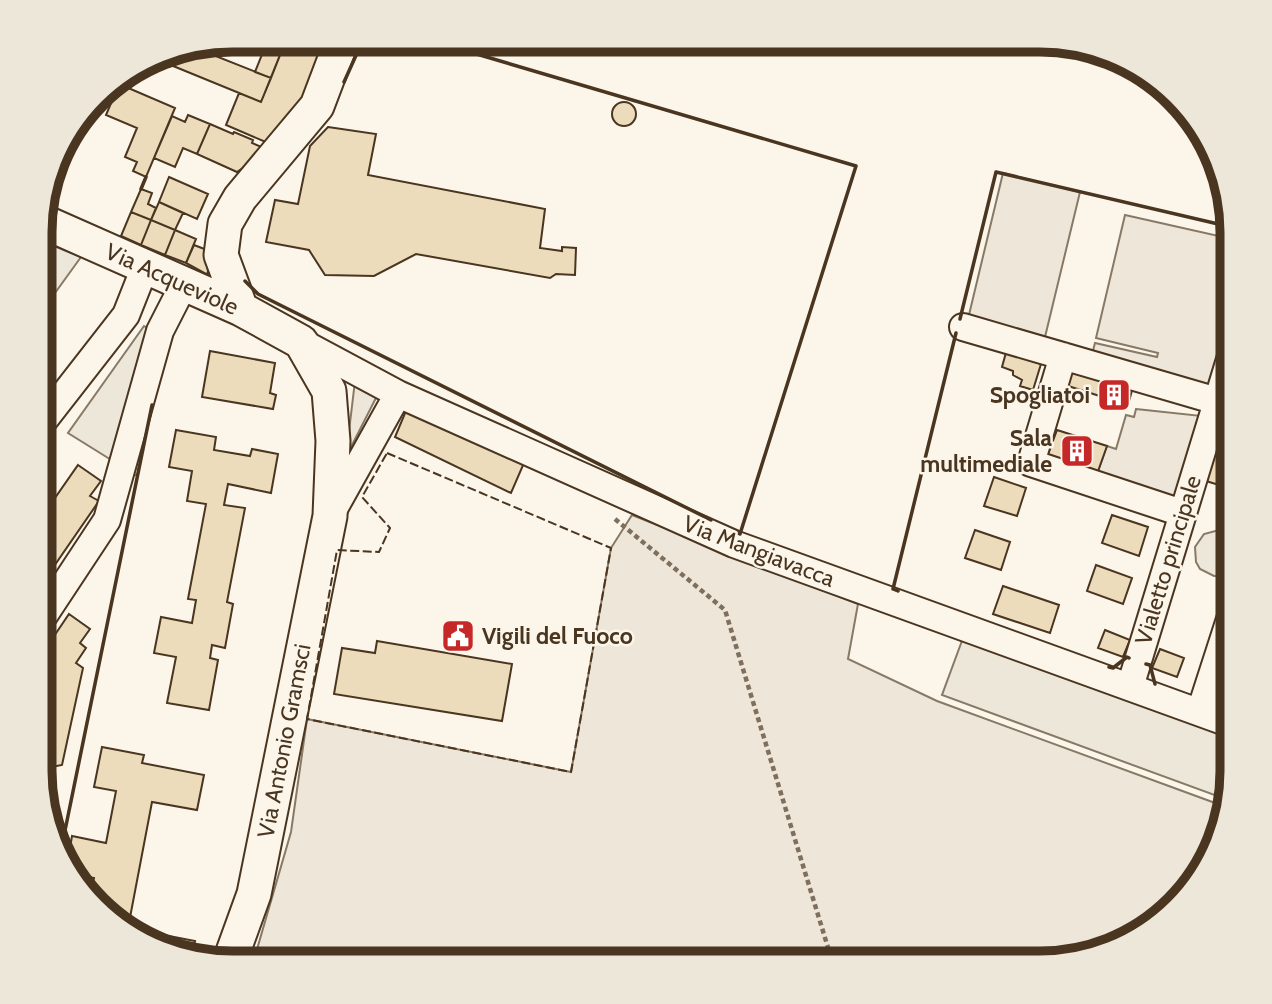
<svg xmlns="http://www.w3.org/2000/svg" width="1272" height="1004" viewBox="0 0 1272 1004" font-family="Cabin,sans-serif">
  <rect width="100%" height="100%" fill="#fbf6e9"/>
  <path fill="#ede6d9" stroke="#887966" stroke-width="2" d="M1003,173L1080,192L1045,337L968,319Z
    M1125,215L1232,239V324L1214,390L1091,358L1095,343L1157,357L1158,353L1096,338Z
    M355,381L379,392L350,449L347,448Z
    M1136,409L1202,416L1177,500L1097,474L1107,446L1116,449L1126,415L1134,417Z
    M632,515L858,604L848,659L937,701L1226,807L1217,846L1184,899L1114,949L1040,964L253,963L291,832L307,719L571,772L611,548Z"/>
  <path fill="#ede7d9" stroke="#887966" stroke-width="2" d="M42,241L81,257L42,311Z
    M144,326L170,342L157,382L137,476L68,433Z
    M1219,530L1232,535L1231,571L1222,576H1214L1200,569L1196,562L1195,547L1204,534Z
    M963,638L1231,735V785L1228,800L942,695Z"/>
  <path fill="#ecdcbc" stroke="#4a3520" stroke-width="2" d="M262,40H286L271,78L255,72L267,42Z
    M286,40H326L303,100L268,143L226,125L239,93L261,102Z
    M193,47L271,78L261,102L156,59L170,51Z
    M119,84L175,108L146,177L133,171L137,162L125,157L137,128L106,115Z
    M612 114a12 12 0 1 1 24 0a12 12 0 1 1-24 0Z
    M188,115L210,124L197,154L183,148L175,167L154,158L172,116L185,122Z
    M210,124L233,134L234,132L253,140L252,143L264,148L250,163L237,172L197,154Z
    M328,127L376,134L368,175L545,209L540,248L562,251V247L576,248L575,275L556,274L550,278L416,254L374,276L325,275L309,250L266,242L275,200L298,204L310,146Z
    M169,177L208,194L197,219L159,202Z
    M141,189L152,193L148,204L156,208L151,220L131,212Z
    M159,202L183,213L175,230L151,220Z
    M131,212L151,220L141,245L121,236Z
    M151,220L175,230L165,255L141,245Z
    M175,230L196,239L186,263L165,255Z
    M194,245L207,250L208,273L206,274L186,263Z
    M1007,349L1029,355L1028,360L1041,364L1033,390L1020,386L1022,380L1013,375V371L1002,367Z
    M210,351L275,363L270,393L276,395L273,409L202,397Z
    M1072,364L1134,383L1128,405L1065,385Z
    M1232,398V489L1206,481Z
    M408,406L524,463L511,493L395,437Z
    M176,430L216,437L214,450L250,456L252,449L278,454L271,493L228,484L224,505L245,508L227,602L233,604L225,648L212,645L210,658L218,660L209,710L167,703L176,657L154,653L161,617L192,623L196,600L188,599L206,504L187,501L192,471L169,467Z
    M1057,430L1107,446L1097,474L1047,457Z
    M78,465L101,481L90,496L99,501L41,585V518Z
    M994,477L1026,488L1017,516L984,506Z
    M1230,491H1232V510L1225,501Z
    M1112,515L1148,527L1139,556L1102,543Z
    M975,530L1010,542L1001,570L965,558Z
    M1096,565L1132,578L1123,604L1087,591Z
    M1003,586L1059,605L1050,633L993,614Z
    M69,614L90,629L80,643L86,648L76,663L83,668L62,765L41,769V664L52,647L48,645Z
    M1105,630L1130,640L1123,657L1098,648Z
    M377,641L512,664L502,721L334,694L342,648L375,653Z
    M1160,649L1184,658L1177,677L1152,668Z
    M102,747L144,755L142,763L204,775L197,810L152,802L128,928L195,941L192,957L159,949L105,916L90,896L94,878L73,874L67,866L72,836L106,843L116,791L94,787Z"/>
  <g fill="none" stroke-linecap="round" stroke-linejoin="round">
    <defs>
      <path id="minor" d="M963,327L1217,401
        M301,342L398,394L734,544L1231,724
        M1063,356L1031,463L1182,513
        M41,424L126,315L145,267
        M331,514L398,394
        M41,620L107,520L160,331L184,284
        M1130,687L1232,353
        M1200,712L1231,616"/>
      <path id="major" d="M42,221L241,309L301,342L329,391L333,441L330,516L254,894L229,963
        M241,309L221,255L225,224L240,198L317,106L342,40"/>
    </defs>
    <use href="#minor" stroke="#4a3520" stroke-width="30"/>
    <use href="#major" stroke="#4a3520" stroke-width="37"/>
    <path stroke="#7f6f5c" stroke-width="4.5" stroke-dasharray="5 3.5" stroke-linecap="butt" d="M615,519L725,610L833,964"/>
    <use href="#minor" stroke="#fbf6e9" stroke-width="26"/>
    <use href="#major" stroke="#fbf6e9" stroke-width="33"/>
    <path stroke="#4a3520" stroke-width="2" stroke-dasharray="9 3.5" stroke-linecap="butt" d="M387,453L611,548L571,772L307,719L337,550L379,552L390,528L362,497Z"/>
    <path stroke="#4a3520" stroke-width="3.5" d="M376,40L398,47L401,40
      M429,40L856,166L740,534L736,532
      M344,82L363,40
      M141,189L146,177
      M245,281L258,294L711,520
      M960,319L996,172L1231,227
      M898,591L893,589L956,333
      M1146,664L1150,665L1155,684
      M1109,667L1113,668L1127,657L1129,658
      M60,855L152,405"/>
  </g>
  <defs>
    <symbol id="building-square" viewBox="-11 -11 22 22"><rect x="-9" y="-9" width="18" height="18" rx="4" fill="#c62828" stroke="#fbf6e9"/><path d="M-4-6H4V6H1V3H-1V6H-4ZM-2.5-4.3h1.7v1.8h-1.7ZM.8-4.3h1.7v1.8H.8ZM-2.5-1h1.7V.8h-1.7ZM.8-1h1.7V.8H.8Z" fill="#fff"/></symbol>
    <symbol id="civic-square" viewBox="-11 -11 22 22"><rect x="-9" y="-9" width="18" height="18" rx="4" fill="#c62828" stroke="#fbf6e9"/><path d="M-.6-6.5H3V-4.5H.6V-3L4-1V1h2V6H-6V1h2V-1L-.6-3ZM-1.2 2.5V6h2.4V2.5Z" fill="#fff"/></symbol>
  </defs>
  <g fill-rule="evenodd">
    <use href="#building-square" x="1095" y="376" width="38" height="38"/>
    <use href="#building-square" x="1058" y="432" width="38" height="38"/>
    <use href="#civic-square" x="439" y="617" width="38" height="38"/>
  </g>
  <g text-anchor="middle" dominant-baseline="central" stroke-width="5" stroke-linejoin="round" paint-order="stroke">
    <g font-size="23" fill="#4a3520" stroke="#fbf6e9">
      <text transform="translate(172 279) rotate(24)">Via Acqueviole</text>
      <text transform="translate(759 551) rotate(21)">Via Mangiavacca</text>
      <text transform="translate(1168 560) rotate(-73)">Vialetto principale</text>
      <text transform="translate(284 741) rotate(-79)">Via Antonio Gramsci</text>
    </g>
    <g font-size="23" font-weight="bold" fill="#4a3520" stroke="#fbf6e9" text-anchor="end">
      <text x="1090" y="395">Spogliatoi</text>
      <text x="1052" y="438">Sala<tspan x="1052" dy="26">multimediale</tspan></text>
      <text x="482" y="636" text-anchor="start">Vigili del Fuoco</text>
    </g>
  </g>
  <path d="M0 0H1272V1004H0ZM232 52H1040A180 180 0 0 1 1220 232V771A180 180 0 0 1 1040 951H232A180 180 0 0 1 52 771V232A180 180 0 0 1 232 52Z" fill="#ede7d9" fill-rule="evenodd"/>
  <path fill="none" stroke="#4a3520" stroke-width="9" d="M232 52H1040A180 180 0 0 1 1220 232V771A180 180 0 0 1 1040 951H232A180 180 0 0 1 52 771V232A180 180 0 0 1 232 52Z"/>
</svg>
